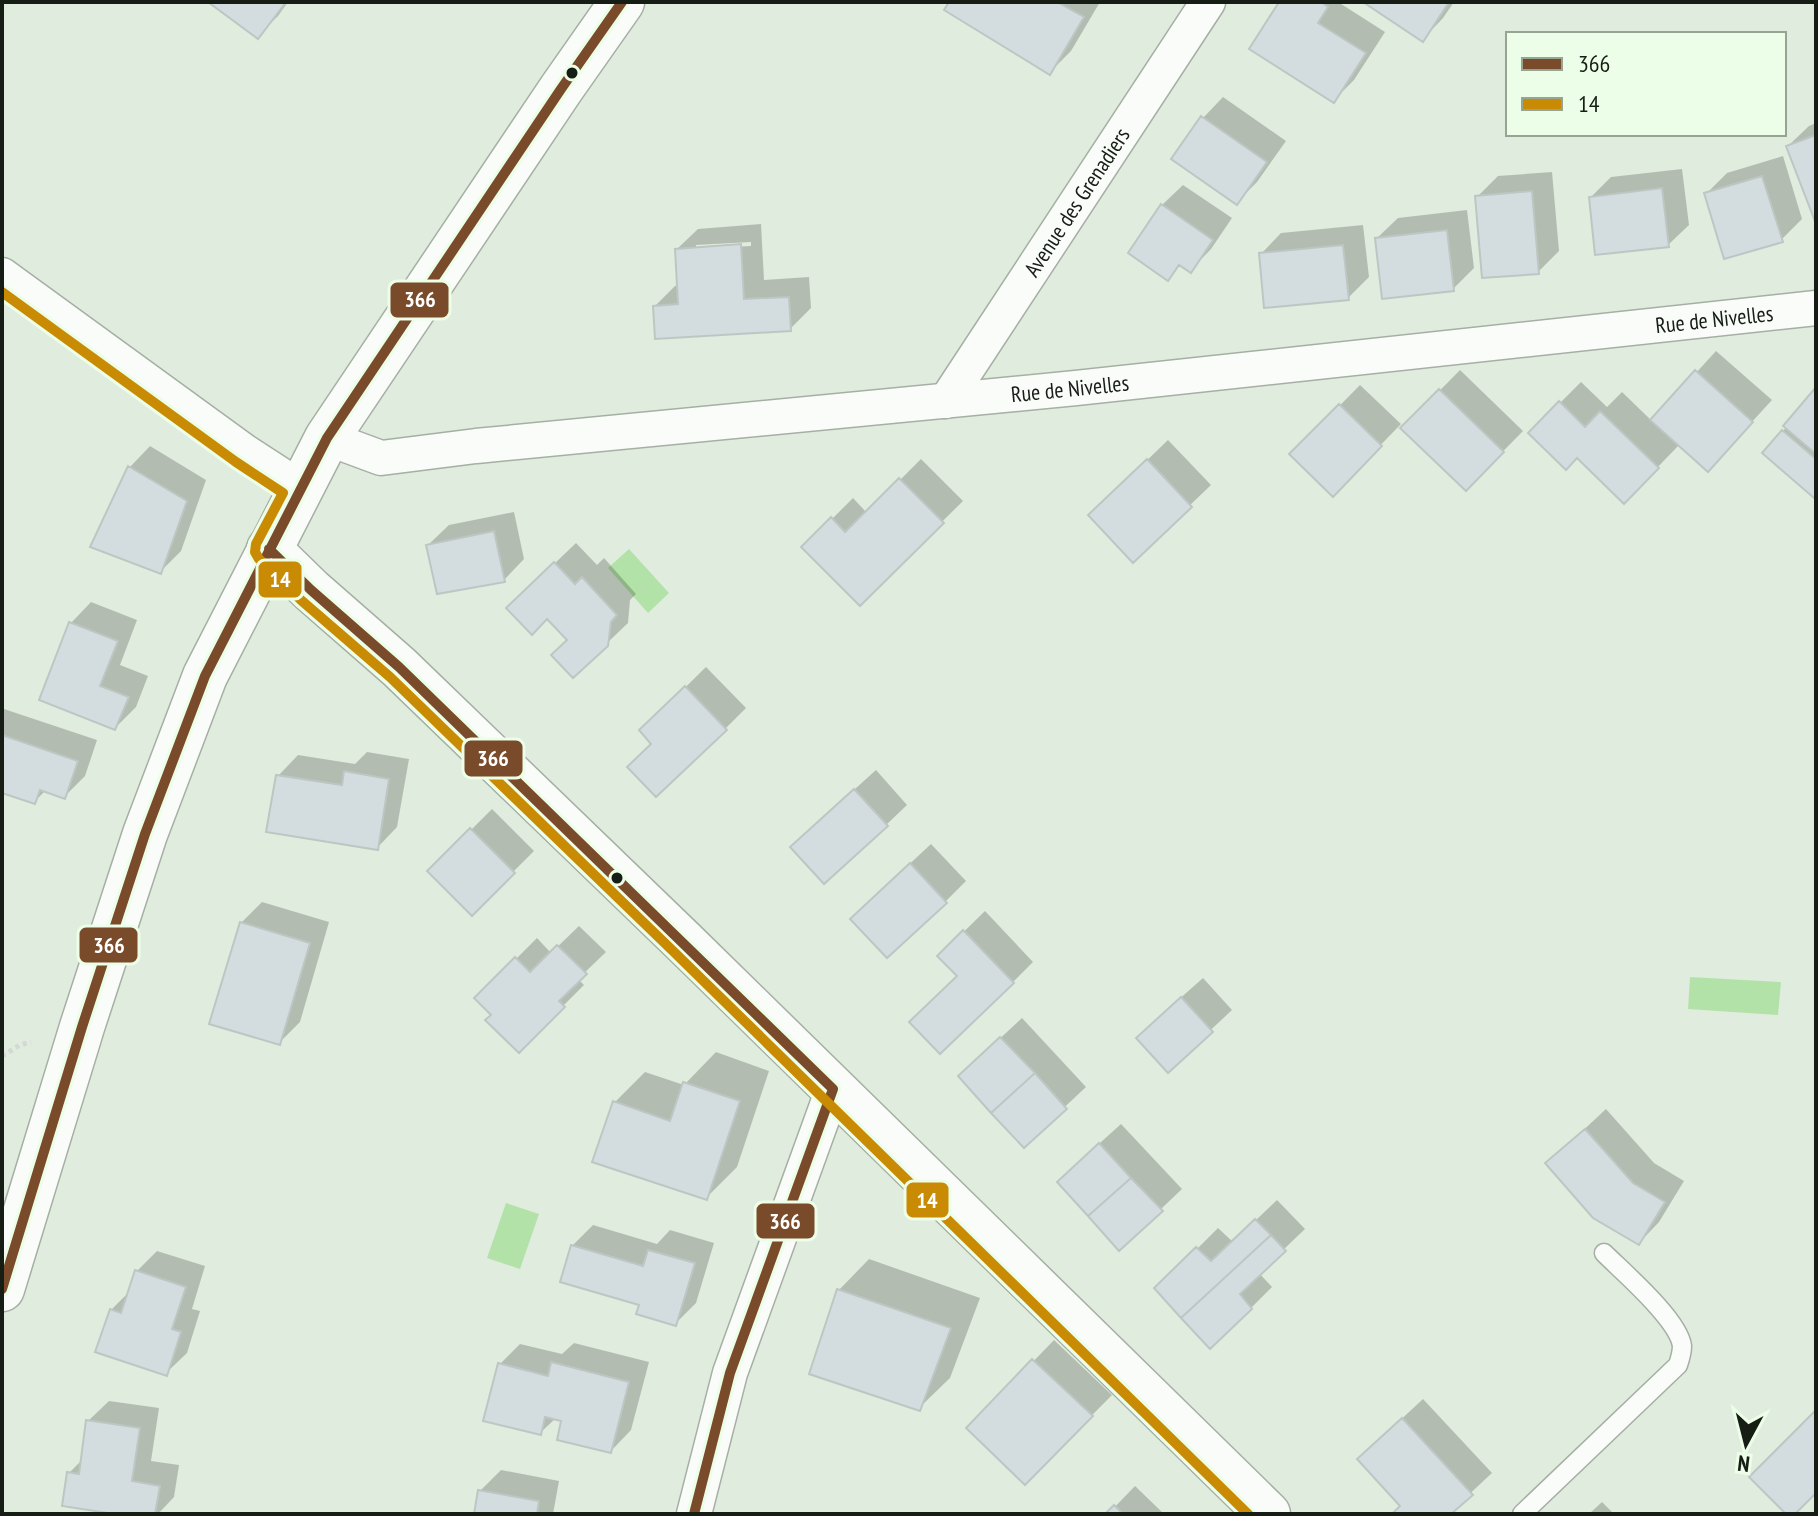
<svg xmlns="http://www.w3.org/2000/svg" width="1818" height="1516" viewBox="0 0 1818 1516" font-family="'PT Sans Narrow',sans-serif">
  <rect width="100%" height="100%" fill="#e0ecdd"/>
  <path fill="#b3e2a9" d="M629,549L669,593L648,613L608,568Z
    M1690,977L1781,982L1778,1015L1688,1009Z
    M506,1203L539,1214L520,1269L487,1258Z"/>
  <path fill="#0003" fill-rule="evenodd" d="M212,2H288L278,16L257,36Z
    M951,2H1100L1071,51L1050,72Z
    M1281,2H1338L1385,32L1354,80L1334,100Z
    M1366,2H1454L1443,18L1423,39Z
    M1223,97L1286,141L1257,182L1236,203L1203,118Z
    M1816,123V218L1788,146L1809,126Z
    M1783,156L1802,219L1781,240L1707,193L1727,173Z
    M1682,169L1689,225L1668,245L1591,197L1611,177Z
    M1552,172L1559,251L1538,272L1477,197L1498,176Z
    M1183,185L1232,218L1211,249L1191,270L1181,264L1168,278L1162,205Z
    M1467,210L1474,268L1453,289L1377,238L1398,218Z
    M761,224L764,280L809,277L811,308L790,329L655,306L675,286L679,285L677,249L698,229ZM751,242V246L696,249V245Z
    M1363,225L1369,277L1348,298L1261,254L1281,233Z
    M1716,351L1772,400L1728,448L1680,444L1624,502L1578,456L1530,433L1581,382L1607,407L1622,392L1652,421Z
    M1460,370L1523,431L1466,489L1403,428Z
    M1360,385L1401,424L1333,494L1292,454Z
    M1816,391V493L1765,453Z
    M1168,440L1211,485L1133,560L1111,495Z
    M150,446L206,480L181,551L160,572L93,546L130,467Z
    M921,459L963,501L860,603L804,547L853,498L867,513Z
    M514,512L524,559L504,580L428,545L449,525Z
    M576,543L597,565L604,558L636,594L630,600L628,623L606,644L570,640L530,587Z
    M91,602L137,620L120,665L148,676L136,707L115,728L71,623Z
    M706,667L746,708L725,729L653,743L642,730Z
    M4,709L97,740L85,776L64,797L46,790L34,802L2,791V711Z
    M367,752L409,759L397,827L377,848L278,776L298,755L355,764Z
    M876,770L907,805L886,825L814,826Z
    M492,809L534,851L472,913L430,871Z
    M931,844L966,881L945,902L873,898Z
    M262,902L329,922L300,1022L279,1043L241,923Z
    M985,911L1033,962L1013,982L960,976L939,956Z
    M579,926L606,952L578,979L584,985L519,1050L493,1015L477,998L537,938L551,953Z
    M1203,978L1232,1010L1168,1070L1159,1017Z
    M1022,1018L1086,1087L1024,1145L981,1056Z
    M716,1052L769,1071L737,1167L706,1198L615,1102L645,1072L684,1085Z
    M1606,1109L1654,1163L1684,1181L1659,1222L1639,1243L1548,1163Z
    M1121,1124L1182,1189L1161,1209L1080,1161Z
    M1277,1200L1305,1229L1259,1273L1272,1287L1251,1308L1157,1289L1218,1228L1233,1242Z
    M593,1225L657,1244L670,1230L714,1243L696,1303L675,1324L641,1303L572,1246Z
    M157,1251L205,1266L192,1309L200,1311L187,1353L166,1373L111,1310L130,1291L136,1272Z
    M869,1259L980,1298L950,1378L919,1408L839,1290Z
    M1054,1340L1112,1395L1025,1483L969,1428Z
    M574,1343L649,1362L631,1430L611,1451L556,1418L540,1433L500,1364L520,1344L562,1354Z
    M1423,1399L1492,1473L1448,1514H1394L1403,1506L1380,1439Z
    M109,1401L159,1408L151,1461L179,1465L174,1497L158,1514H127L69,1473L83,1459L88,1421Z
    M501,1470L559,1481L553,1514H476L480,1491Z
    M1135,1486L1163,1513L1161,1514H1108Z
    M1602,1502L1614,1514H1589Z"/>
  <path fill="#d3dddf" stroke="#bec6c4" stroke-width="2" d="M208,2H286L258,39Z
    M949,2H1057L1084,17L1050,75L944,10Z
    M1279,2H1321L1328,7L1318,23L1366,53L1334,103L1249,49Z
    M1363,2H1449L1423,42Z
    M1201,116L1267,162L1237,205L1171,159Z
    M1816,135V224L1786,146Z
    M1762,176L1783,242L1724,259L1704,193Z
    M1662,188L1669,247L1595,255L1589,197Z
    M1532,191L1539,274L1482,278L1475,196Z
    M1161,204L1213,240L1191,273L1179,265L1168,281L1128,253Z
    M1447,230L1454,291L1382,299L1375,238Z
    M741,244L744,299L789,297L791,331L655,339L653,306L678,304L675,249Z
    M1343,245L1349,300L1264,308L1259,253Z
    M1695,370L1753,422L1708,472L1650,420Z
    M1816,387V454L1783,426Z
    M1439,389L1504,452L1466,491L1400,428Z
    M1559,401L1585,427L1600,411L1659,468L1624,504L1577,458L1566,470L1528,433Z
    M1339,404L1382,446L1333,497L1289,454Z
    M1782,430L1816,459V496L1814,498L1762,453Z
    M1147,459L1192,507L1133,563L1088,515Z
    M128,466L187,501L161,574L90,547Z
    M899,478L944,523L860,606L801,547L831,517L845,532Z
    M494,531L505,582L437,594L426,545Z
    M554,562L575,584L582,577L617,615L611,622L608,646L573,678L551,655L567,640L547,619L532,635L506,608Z
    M69,622L118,641L100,686L129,697L115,730L39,700Z
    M685,686L727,730L656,797L627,767L651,744L639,730Z
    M2,735L78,761L65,799L40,790L35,804L2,793Z
    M344,771L389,779L378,850L266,832L276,775L342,785Z
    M854,789L888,826L824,884L790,847Z
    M470,828L515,873L472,916L427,871Z
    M910,863L947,903L887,958L850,919Z
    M240,922L310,943L280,1045L209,1024Z
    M963,930L1014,983L940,1054L909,1022L957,976L937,956Z
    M557,945L587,974L559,1001L565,1007L519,1053L485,1020L491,1015L474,998L515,957L530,972Z
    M1181,997L1213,1032L1168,1073L1136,1038Z
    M1000,1037L1035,1073L991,1113L958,1076Z
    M1035,1073L1067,1109L1024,1148L991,1113Z
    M683,1082L740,1101L707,1200L592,1162L613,1101L670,1121Z
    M1585,1129L1633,1183L1665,1202L1639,1245L1593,1218L1545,1163Z
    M1099,1143L1131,1178L1088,1216L1057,1182Z
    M1131,1178L1163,1211L1119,1251L1088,1216Z
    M1255,1219L1271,1235L1181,1318L1154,1288L1196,1247L1211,1261Z
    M1271,1235L1286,1251L1240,1294L1252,1309L1210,1349L1181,1318Z
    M571,1245L643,1266L648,1250L695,1263L676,1326L636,1314L639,1305L560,1282Z
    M135,1270L186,1287L172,1329L181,1332L167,1376L95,1352L110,1309L121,1313Z
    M837,1289L951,1328L920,1411L809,1374Z
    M1032,1359L1093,1416L1025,1485L966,1428Z
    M551,1362L629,1382L611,1453L557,1440L561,1421L545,1417L541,1435L483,1421L498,1363L548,1376Z
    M1816,1410V1493L1795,1514H1786L1749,1477Z
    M1402,1418L1473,1495L1451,1514H1392L1400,1506L1357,1459Z
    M86,1420L140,1428L132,1481L160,1486L155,1514H114L62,1506L67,1472L79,1474Z
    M478,1490L539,1501L537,1514H474Z
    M1114,1505L1123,1514H1105Z"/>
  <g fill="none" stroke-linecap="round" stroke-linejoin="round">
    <defs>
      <path id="service" d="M1522,1514L1678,1365C1680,1359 1682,1351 1682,1346C1679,1320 1623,1272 1604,1253"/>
      <g id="minor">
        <path d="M2,275L244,451L301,488"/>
        <path id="s1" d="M946,401L1208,2"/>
        <path id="s2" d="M327,438L381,458L476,446L1076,388L1816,308"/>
        <path d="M694,1514L730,1373L833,1089"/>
      </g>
      <path id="tertiary" d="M269,549L311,590L399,667L683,941L1268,1514"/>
      <path id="secondary" d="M2,1289L82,1027L145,834L205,676L327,438L561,89L622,2"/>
    </defs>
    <use href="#service" stroke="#a6afa4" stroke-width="21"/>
    <use href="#minor" stroke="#a6afa4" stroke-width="37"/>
    <use href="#tertiary" stroke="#a6afa4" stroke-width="47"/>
    <use href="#secondary" stroke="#a6afa4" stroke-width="47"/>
    <path stroke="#d4d8d4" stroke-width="5" stroke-dasharray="4 4" stroke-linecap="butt" d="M2,1056L20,1045L31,1042"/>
    <use href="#service" stroke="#fafcfa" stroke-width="18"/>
    <use href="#minor" stroke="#fafcfa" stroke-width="34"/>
    <use href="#tertiary" stroke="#fafcfa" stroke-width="44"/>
    <use href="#secondary" stroke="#fafcfa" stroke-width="44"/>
    <defs>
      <path id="bus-1" d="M269,549L311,590L399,667L833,1089L730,1373L694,1514
        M2,1289L82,1027L145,834L205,676L327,438L561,89L622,2"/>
      <path id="bus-2" d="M2,292L236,462L283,493L256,544L255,552L259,559L302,601L390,677L673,951L1248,1514"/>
    </defs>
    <use href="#bus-1" stroke="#ecfee8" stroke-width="16"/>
    <use href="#bus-2" stroke="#ecfee8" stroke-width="16"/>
    <use href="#bus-1" stroke="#7a4b2a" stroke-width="10"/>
    <use href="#bus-2" stroke="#ca8b04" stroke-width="10"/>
  </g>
  <g fill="#151d14" stroke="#ecfee8" stroke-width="3">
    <circle cx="572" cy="73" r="7"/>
    <circle cx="617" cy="878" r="7"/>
  </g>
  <g text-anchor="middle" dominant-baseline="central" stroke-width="7" stroke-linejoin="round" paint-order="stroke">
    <g font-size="22" fill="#151d14" stroke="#ecfee8">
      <text stroke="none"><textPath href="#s1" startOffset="238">Avenue des Grenadiers</textPath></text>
      <text stroke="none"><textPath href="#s2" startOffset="1398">Rue de Nivelles</textPath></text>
      <text stroke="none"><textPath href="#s2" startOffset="750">Rue de Nivelles</textPath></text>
    </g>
  </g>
  <g stroke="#ecfee8" stroke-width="3">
    <rect x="389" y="281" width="61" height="38" rx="8" fill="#7a4b2a"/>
    <rect x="257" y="560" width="46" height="39" rx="8" fill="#ca8b04"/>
    <rect x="463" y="739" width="61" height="39" rx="8" fill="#7a4b2a"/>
    <rect x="78" y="926" width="61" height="38" rx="8" fill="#7a4b2a"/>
    <rect x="905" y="1181" width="45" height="38" rx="8" fill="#ca8b04"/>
    <rect x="755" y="1202" width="61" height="38" rx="8" fill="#7a4b2a"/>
  </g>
  <g font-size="22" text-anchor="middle" font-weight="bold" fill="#fff">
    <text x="420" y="307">366</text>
    <text x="280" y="587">14</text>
    <text x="493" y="766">366</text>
    <text x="109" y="953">366</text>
    <text x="927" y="1208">14</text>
    <text x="785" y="1229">366</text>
  </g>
  <rect width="1818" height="1516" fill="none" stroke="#151d14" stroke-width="8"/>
  <rect x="1506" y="32" width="280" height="104" fill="#ecfee8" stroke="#96a493" stroke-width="2"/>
  <rect x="1522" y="58" width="40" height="12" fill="#7a4b2a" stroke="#96a493" stroke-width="2"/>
  <text x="1578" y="72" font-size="24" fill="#151d14">366</text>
  <rect x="1522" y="98" width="40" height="12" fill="#ca8b04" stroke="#96a493" stroke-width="2"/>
  <text x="1578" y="112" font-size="24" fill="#151d14">14</text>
  <g transform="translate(1746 1444) rotate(187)" stroke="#ecfee8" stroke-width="6" paint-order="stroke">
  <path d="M0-6L14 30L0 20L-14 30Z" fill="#151d14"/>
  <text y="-12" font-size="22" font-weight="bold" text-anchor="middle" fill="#151d14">N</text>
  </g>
</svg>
